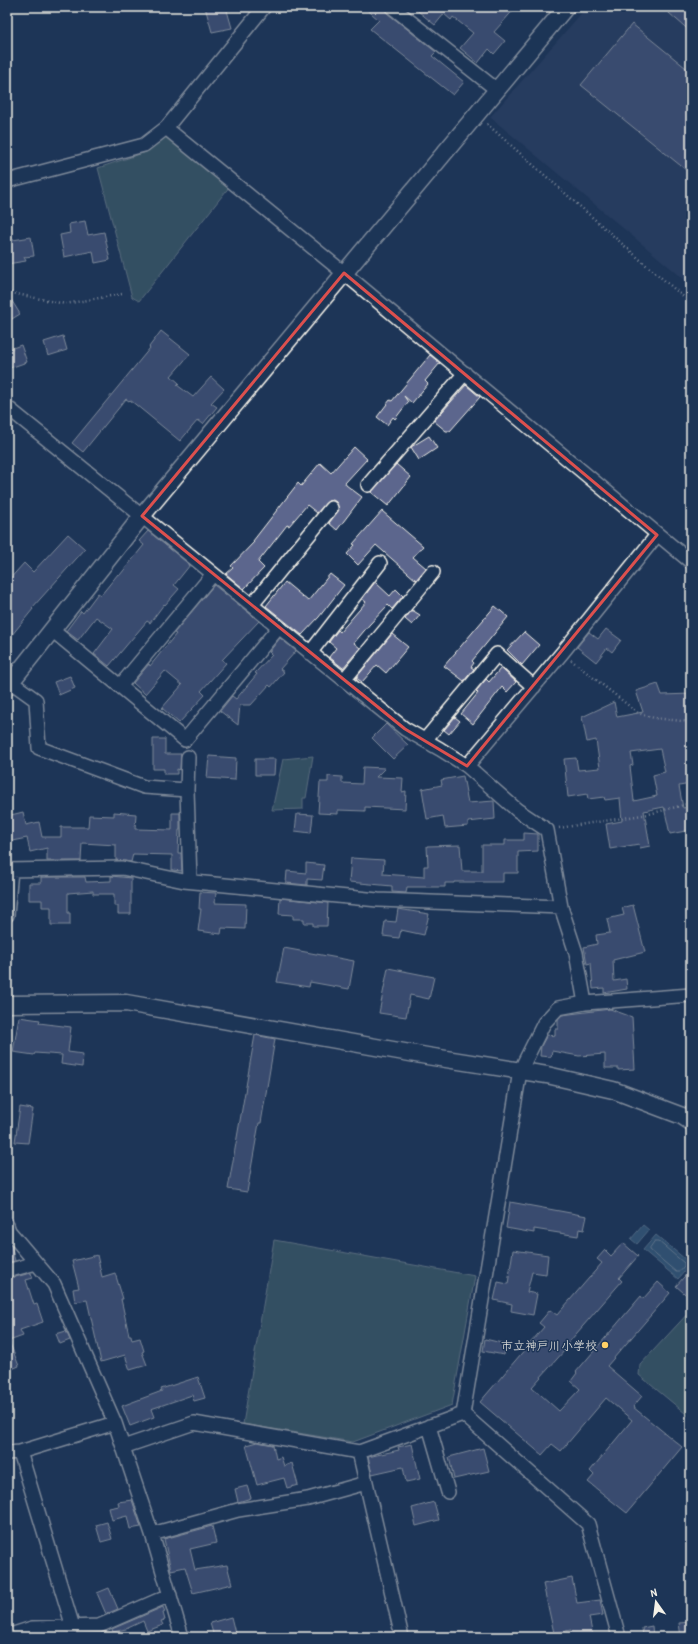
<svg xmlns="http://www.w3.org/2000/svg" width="698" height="1644" viewBox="0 0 698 1644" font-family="'Patrick Hand','Klee One',sans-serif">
  <rect width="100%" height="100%" fill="#1d3557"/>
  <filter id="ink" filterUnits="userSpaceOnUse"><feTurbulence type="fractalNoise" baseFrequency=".025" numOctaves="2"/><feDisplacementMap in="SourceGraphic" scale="8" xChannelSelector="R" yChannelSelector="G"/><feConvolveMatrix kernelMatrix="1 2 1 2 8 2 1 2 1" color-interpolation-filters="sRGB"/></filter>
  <g filter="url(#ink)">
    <path fill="#304467" d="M587,7H691V285L490,117Z"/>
    <path fill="#506f6f" stroke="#a2b0ac" d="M166,136L230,186L139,301L132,297L98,168L146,152Z
      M313,756L306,798H303V809L272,810L283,759Z
      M274,1240L475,1276L452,1405L353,1442L243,1424Z
      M691,1310V1418L639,1375L640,1365Z"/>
    <path fill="#466f8e" stroke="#8ca3b2" d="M643,1225L649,1230L637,1244L631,1239Z
      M656,1235L691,1264L678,1279L643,1250Z"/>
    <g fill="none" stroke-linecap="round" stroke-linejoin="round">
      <path stroke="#aebdc4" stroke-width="1" d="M655,1241H658L684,1263V1266L679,1272H676L650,1250V1248Z"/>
    </g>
    <path fill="#5c668d" stroke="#f4f1e8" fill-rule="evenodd" d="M205,7H226L232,28L212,32Z
      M364,7H384L387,13L436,52L432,56L464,82L453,95L370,29L379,20Z
      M413,7H516L494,32L505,41L494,54L489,49L478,63L460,48L473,33L453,17L451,20L444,14L435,25Z
      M662,7H691V32Z
      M632,24L691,72V174L581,85Z
      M85,221L88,235L104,232L110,260L95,263L93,251L64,257L60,235L70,233L69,224Z
      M31,237L34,256L24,257L26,261L7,264V241Z
      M7,293L20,314L7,322Z
      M161,331L190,354L171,376L179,383L177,385L193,397L211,377L224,389L211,403L217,407L203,424L198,420L180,441L130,400L129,401L126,399L83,452L72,443L150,348L149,347Z
      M63,336L67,350L48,356L44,342Z
      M21,345L27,362L7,369V350Z
      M430,355L440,363L425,381L428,384L412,403L404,396L408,402L395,419L393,417L387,425L377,417L390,400L392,401Z
      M466,385L480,397L450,431H446L434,421Z
      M429,436L437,448L419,460L411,447Z
      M354,447L367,459L345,483L346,485L362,497L337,530L329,523L339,510L336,502L333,500L328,501L317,513L307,505L289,526L287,525L258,562L264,568L244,589L226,574L233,568L231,566L254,542L253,541L298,483L301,486L320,463L331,473Z
      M396,464L411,477L388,506L371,492Z
      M382,511L423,546L413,557L426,568L416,580L376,545L358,565L347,554L355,545L353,544Z
      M148,531L190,565L174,585L179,589L165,605L164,604L150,623L147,621L109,666L94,654L113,629L96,617L78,640L66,631L81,611L83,613L98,593L101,595L118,574L120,575L144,545L139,541Z
      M68,534L85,549L32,608L33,609L7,641V582L24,563L33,572Z
      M330,574L344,585L319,617L302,635L266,606L285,582L308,601Z
      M375,582L390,596L396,589L403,596L392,609L388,605L369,625L354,643L360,648L343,668L329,657L336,648L329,642L338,630L340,632L366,602L362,599Z
      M214,585L259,621L222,660L226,663L201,691L205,695L179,723L162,708L182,685L165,671L145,694L133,683L149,664L150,666L176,634L174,633Z
      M495,606L508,617L472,661L474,663L471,667L474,669L464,681L444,666Z
      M412,610L420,615L412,625L405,619Z
      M606,629L621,640L612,652L607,648L596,662L577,647L589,632L598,639Z
      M524,632L539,645L522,665L507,650Z
      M392,634L408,647L386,673L377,665L362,682L356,678Z
      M280,638L296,651L280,669L284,672L271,687L269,685L251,705H240L238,725L220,711L232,696L236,699L257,674L255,673L272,655L269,652Z
      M501,668L516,682L507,692L502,687L473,724L461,714L478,693L476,691L486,679L489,682Z
      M70,676L75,688L59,695L54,682Z
      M658,684L662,695L691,694V784L679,786L683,808L689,807L691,830L670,834L664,807L644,811L650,846L640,848L639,844L610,849L606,824L622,821L620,798L605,800L604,797L588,799L587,794L568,797L564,759L576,758L578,770L600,768L596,740L587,742L582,717L614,702L617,717L643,712L636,691ZM660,749L665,772L653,775L657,796L634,801L630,766L633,765L631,753Z
      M455,717L460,721L449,734L444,730Z
      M386,724L408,745L393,759L372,738Z
      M153,739H165V754H181L180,770L177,769V774H164V769H153Z
      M209,756L236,758L235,780L207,778Z
      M255,759H275L274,775H255Z
      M363,767L385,768L376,777L403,778L402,792L406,791L405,809L365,807V811L338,810V814L318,813L320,782H328V776L342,777V783L362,784Z
      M463,776L468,803L494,801L495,819L468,822V826L445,828L443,816L427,819L422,789L442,785L441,780Z
      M23,812L26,825L39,822L42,837H61V827H88L89,815L114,816V812L136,814L135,829L172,830V813H180V830H179L178,853H181L182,871L172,870V855L133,854L131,862L116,860V845L82,843L81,861H47V848L30,852L27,838L7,842V816Z
      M297,814L313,815L311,833L295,831Z
      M524,833L538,834V851L518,852V873H503V882H454V883H445V887H407L406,893L392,892V886L349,882L351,858L384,860L383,874L424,877V866H428L427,846L460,845L462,871H482V845H505V840H524Z
      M306,863L324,865L322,880L307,879V885L286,883L287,871L306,873Z
      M111,876L131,878V914H118V906H114V894H93V891L68,893V913H70V925H51V907H42V900H29V883H41V877H85L86,882L111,881Z
      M200,892L216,893L215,903L246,904L245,929L222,928L221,934L198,931L201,909H199Z
      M280,898L328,903L327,926H313V923H304V919H293V915L279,914Z
      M633,905L645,952L613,960L614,981L626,979L627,989L604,993V988L593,989L591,963L587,964L584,947L597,944L596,935L610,933L607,919L624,915L622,908Z
      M398,909L429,914L424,935L401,930L399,938L383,936L385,921L396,922Z
      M284,948L354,961L349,989L310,982L309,987L277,982Z
      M388,968L434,977L429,999L410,995L406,1017L379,1013Z
      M610,1009L632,1017L635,1069L618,1070V1068H605V1054L579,1056L552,1051L551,1057L540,1056L541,1046L547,1035L555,1036V1029H558V1019L562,1015Z
      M19,1017L40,1020L39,1023L71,1027L68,1052L83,1054L82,1067L61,1064L62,1055L35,1053L34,1055L13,1052Z
      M255,1035L275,1039L261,1123H259L247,1192L228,1189Z
      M20,1107L33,1109L28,1143L15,1142Z
      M510,1202L587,1216L584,1230L579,1229L578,1236L534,1229V1233L506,1228Z
      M623,1243L638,1256L619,1278L622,1281L563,1349L565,1350L532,1387L559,1411L580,1389L571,1381L577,1373L576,1372L641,1296L643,1299L658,1282L670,1293L607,1366L642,1396L633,1407L682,1447L627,1513L588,1482L594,1475L590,1471L632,1420L606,1398L561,1451L552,1444L542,1455L480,1402L544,1327L539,1323L550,1310L557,1315L602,1263L597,1259L605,1250L611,1256Z
      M7,1244L11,1245L15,1261L7,1263Z
      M513,1250L548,1255L546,1274L532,1272L527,1292L537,1294L533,1315L511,1311L512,1304L494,1300L498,1282L508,1284Z
      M97,1255L102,1277L115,1273L123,1299H121L129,1335H131L132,1340L140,1338L144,1351L142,1352L147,1365L130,1370L125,1355L101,1362L87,1300L75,1302L73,1289L79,1288L72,1261Z
      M691,1269V1299L676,1286Z
      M31,1273L33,1278L26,1280L34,1305L37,1304L43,1322L20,1330L23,1336L9,1341L19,1366L7,1371V1279Z
      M66,1331L70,1340L60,1344L56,1334Z
      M485,1339L506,1344L504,1355L483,1351Z
      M198,1377L205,1398L194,1401L192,1395L151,1409L154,1417L130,1426L122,1406L162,1391L161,1389Z
      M257,1442L273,1445L276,1459L281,1457L284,1466L292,1463L298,1485L287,1488L284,1478L257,1485L246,1445Z
      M412,1444L420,1479L406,1482L403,1467L372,1474L368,1457L399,1450L398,1447Z
      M483,1448L489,1471L454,1479L449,1457Z
      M247,1486L251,1498L238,1502L235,1489Z
      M132,1500L141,1527L130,1529L127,1516L112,1520L109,1508L119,1506L118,1502Z
      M434,1502L439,1520L416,1526L412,1508Z
      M107,1522L112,1539L101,1542L96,1525Z
      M212,1526L216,1543L190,1549L195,1570L227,1565L232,1584L193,1593L185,1567L171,1570L164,1539Z
      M572,1578L577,1603L600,1600L603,1615L589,1617L593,1637H572L571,1630L554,1633L543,1584Z
      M109,1588L118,1609L106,1614L97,1593Z
      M163,1607L165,1612L163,1613L165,1620L161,1621L163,1625L147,1631L143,1621L126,1629L113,1632L112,1629Z
      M231,1617L236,1637H214L210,1623Z
      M691,1622V1637H681L679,1623Z
      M652,1626L653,1637H643L642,1628Z"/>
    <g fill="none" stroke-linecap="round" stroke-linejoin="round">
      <defs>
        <path id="minor" d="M392,7L497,90
          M166,128L344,273L691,562
          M7,181L144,145L166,128L264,7
          M7,407L405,729L440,749L467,766L517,810L547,830L561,907L576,953L585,1003
          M368,485L465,373
          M252,605L331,508
          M52,630L185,740L279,627
          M310,653L380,563
          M344,680L433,572
          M11,682L36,700L39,748L144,787L187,790L188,757
          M120,686L213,574
          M425,740L497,654L534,687
          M467,766L562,653L657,535
          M187,790L190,881
          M7,870L122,868L184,881L378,900L561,907
          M7,915L11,870
          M7,1225L9,1231L54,1284L115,1423L152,1534L182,1637
          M7,1271L36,1263
          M463,1414L588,1524L619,1637
          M429,1426L448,1492
          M123,1447L194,1423L359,1452L463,1414L520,1071L544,1023L558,1008L585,1003L691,995
          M20,1452L73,1627
          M359,1452L402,1637
          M7,1453L20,1452L115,1423
          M152,1534L238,1510L308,1499L366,1483
          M7,1636L32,1628L99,1626L170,1595"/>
        <path id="tertiary" d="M7,687L142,516L566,7
          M7,1004L126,1003L427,1056L547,1075L613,1090L682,1116L691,1122"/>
      </defs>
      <use href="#minor" stroke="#f4f1e8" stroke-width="16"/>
      <use href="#tertiary" stroke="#f4f1e8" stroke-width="19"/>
      <path stroke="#f4f1e8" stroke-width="2.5" stroke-dasharray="1 3" stroke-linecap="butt" d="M487,124L645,264L691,303
        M7,292L65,304L122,294
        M571,660L638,713L654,718L691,722
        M559,828L649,814L691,803"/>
      <use href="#minor" stroke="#1d3557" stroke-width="13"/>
      <use href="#tertiary" stroke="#1d3557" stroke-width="16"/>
    </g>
  </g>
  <path d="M0 0H698V1644H0ZM344,273L657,535L467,766L405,729L142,516Z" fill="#1d3557" fill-opacity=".55" fill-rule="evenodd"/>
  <path fill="none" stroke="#dc504e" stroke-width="3" stroke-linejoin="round" d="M344,273L657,535L467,766L405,729L142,516Z"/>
  <circle fill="#ffd166" stroke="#1d3557" stroke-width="1.5" cx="605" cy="1345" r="4"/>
  <g text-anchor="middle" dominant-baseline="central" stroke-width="3" stroke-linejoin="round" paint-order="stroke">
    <g font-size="12" fill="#f4f1e8" stroke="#1d3557" text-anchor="end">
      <text x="597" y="1345">市立神戸川小学校</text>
    </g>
  </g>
  <rect width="698" height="1644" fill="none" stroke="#1d3557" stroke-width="24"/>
  <rect x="12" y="12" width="674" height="1620" fill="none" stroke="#f4f1e8" stroke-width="1.5" filter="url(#ink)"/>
  <g transform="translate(656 1602) rotate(346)" stroke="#1d3557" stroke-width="3" paint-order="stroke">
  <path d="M0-3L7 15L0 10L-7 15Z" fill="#f4f1e8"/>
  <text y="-6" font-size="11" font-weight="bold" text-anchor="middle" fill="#f4f1e8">N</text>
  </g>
</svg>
